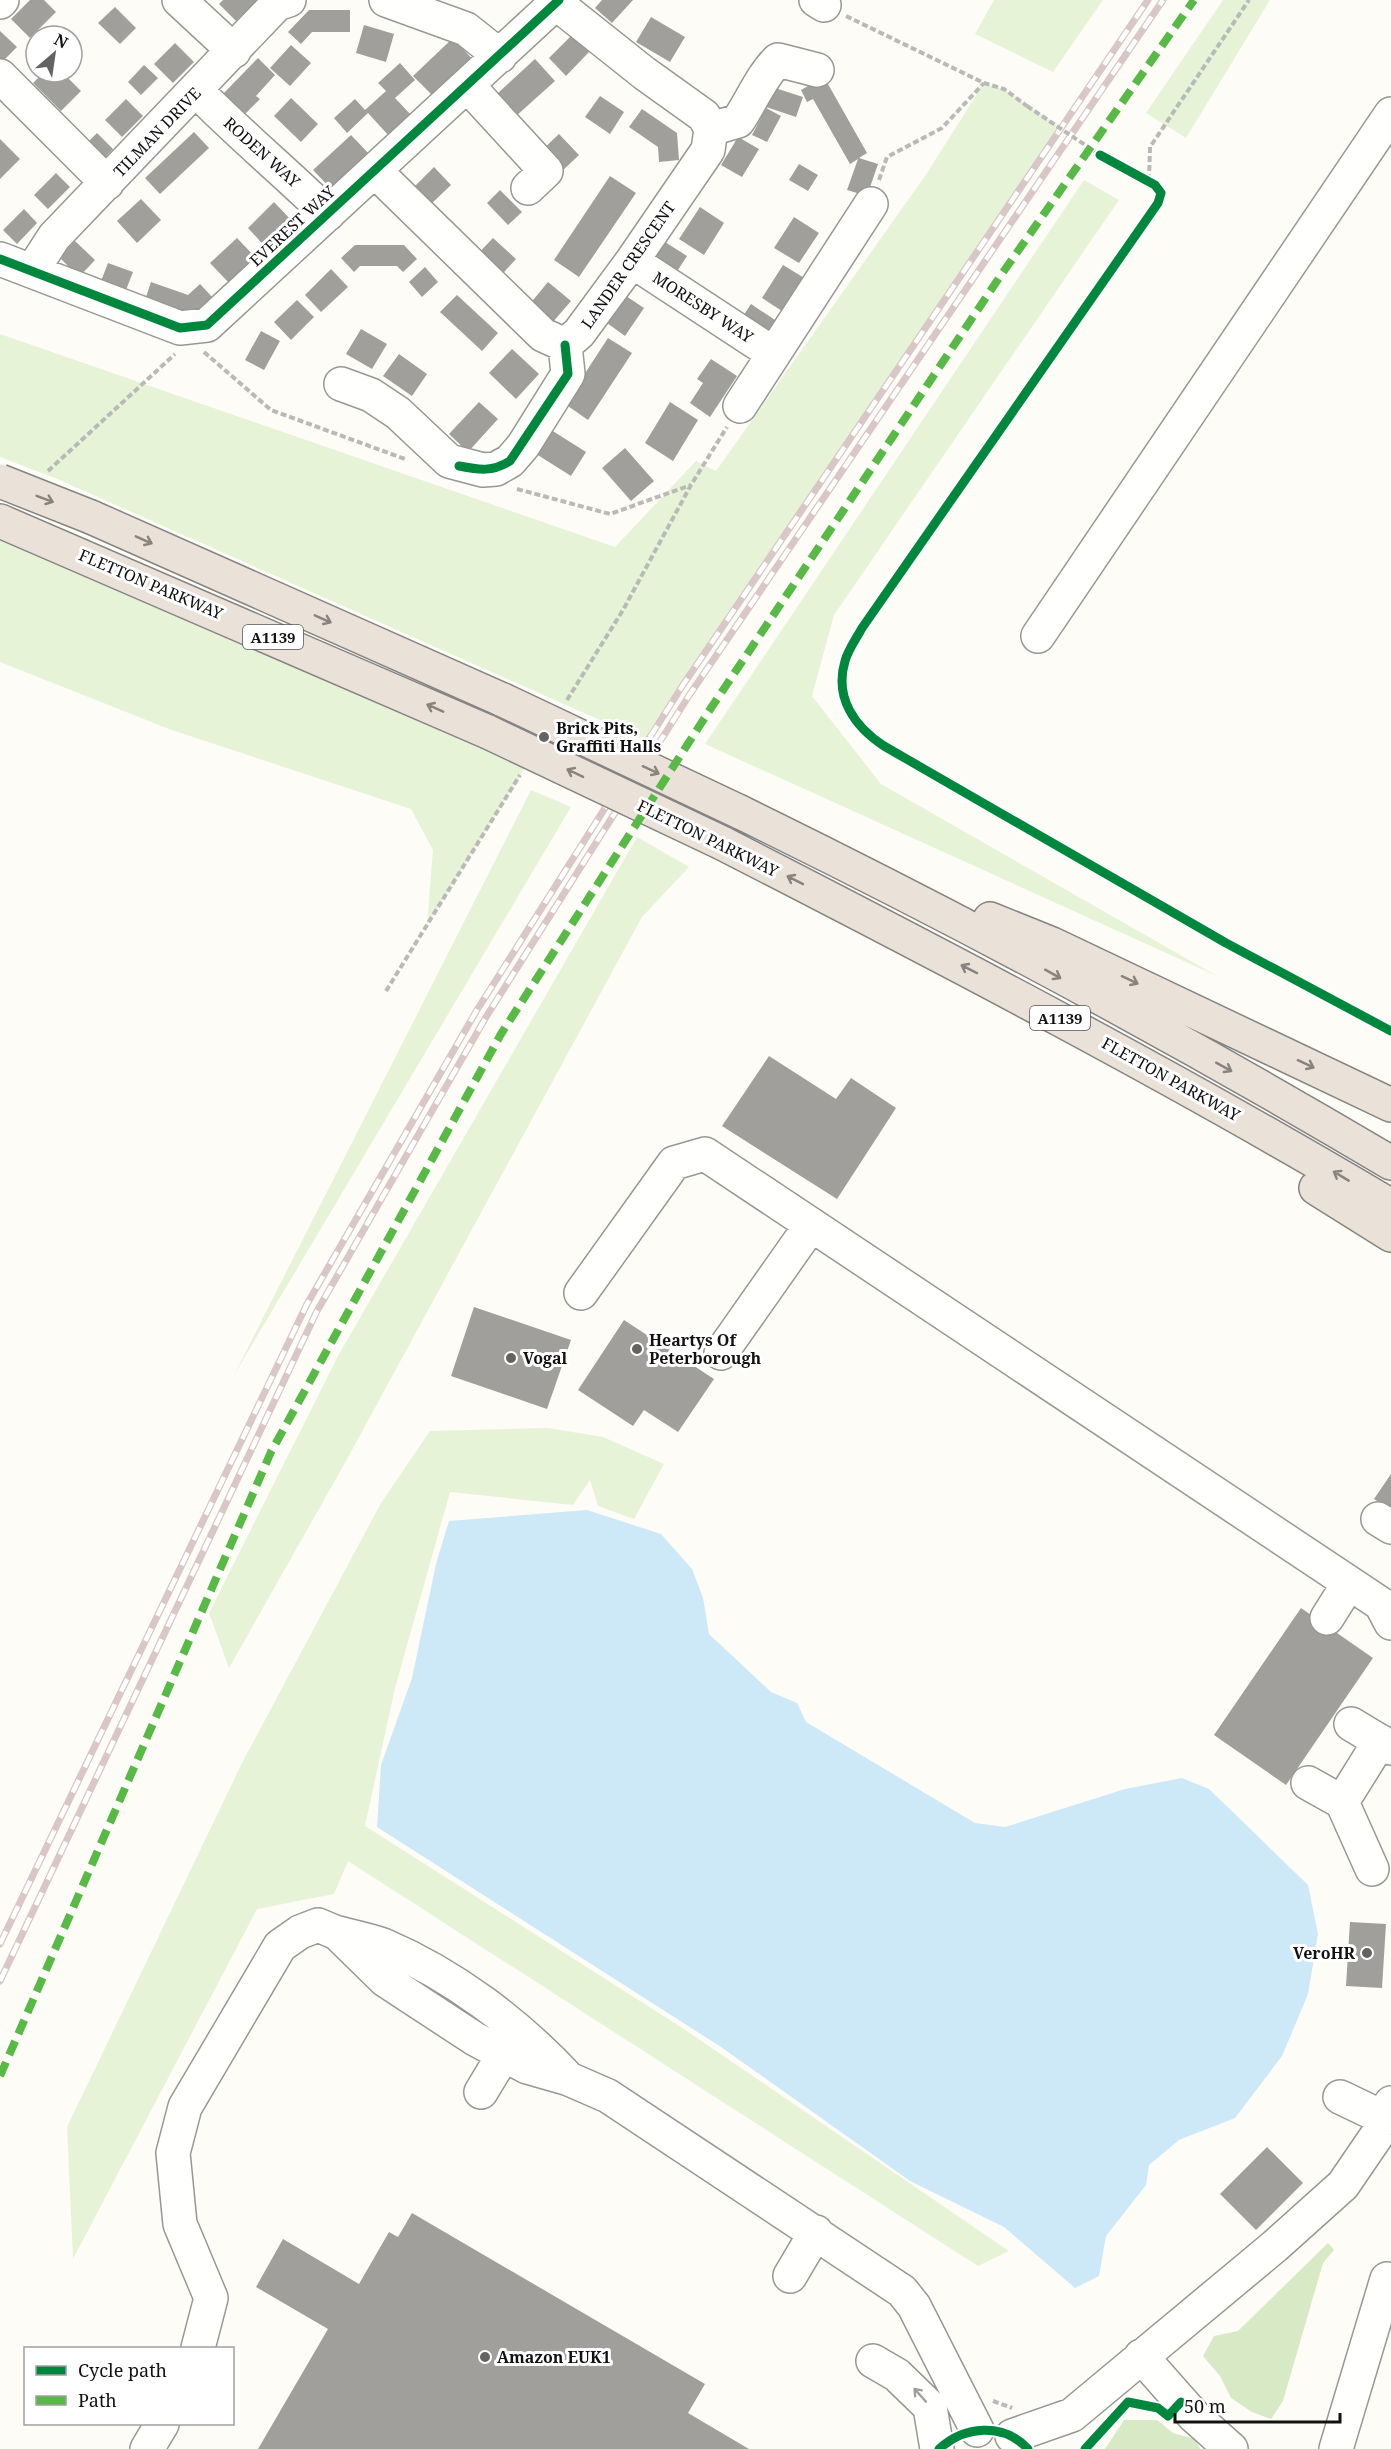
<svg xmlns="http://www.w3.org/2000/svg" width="1391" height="2449" viewBox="0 0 1391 2449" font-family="'Noto Serif',serif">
  <rect width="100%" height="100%" fill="#fdfcf7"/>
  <path fill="#e7f3d7" d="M994,0H1103L1053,72L975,34Z
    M1223,0H1270L1186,138L1146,113Z
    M984,83L1004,89L1061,128L647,741L55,478L0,457V334L615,547L696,461L716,471L925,176Z
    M1084,180L1119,200L834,615L812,696L881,784L1217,976L705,744Z
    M0,538L527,765L427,925L433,850L411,809L169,729L0,662Z
    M531,790L571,807L234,1375Z
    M637,837L689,867L642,917L346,1461L229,1668L209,1613L338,1356Z
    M548,1428L603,1437L664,1464L634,1519L598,1506L590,1480L573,1505L450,1492L395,1688L365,1826L684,2029L1009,2251L978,2266L348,1861L334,1894L257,1909L73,2259L67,2127L242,1763L381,1503L430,1431Z"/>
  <path fill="#d8eac5" d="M1328,2243L1334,2250L1323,2263L1283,2401L1271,2419L1252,2412L1231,2398L1220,2376L1203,2356L1214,2336L1238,2331Z
    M1124,2420H1157L1173,2433L1195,2439L1200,2449H1105Z"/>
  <path fill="#cde8f7" d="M587,1510L661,1534L692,1569L703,1598L709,1634L771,1692L797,1703L806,1722L975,1823L1005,1827L1125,1789L1182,1778L1209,1789L1308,1885L1318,1934L1308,1994L1282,2056L1235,2118L1179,2140L1149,2165L1146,2185L1106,2236L1099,2276L1075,2288L1004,2227L910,2181L721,2047L377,1827L381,1765L412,1678L436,1564L449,1521Z"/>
  <path fill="#a19f9c" d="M30,0H44L56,12L30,38L11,19Z
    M223,0H257L236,21L219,4Z
    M602,0H633L612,23L595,8Z
    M115,7L136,28L120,44L98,23Z
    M309,10H350V32H312L301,44L288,32Z
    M651,17L685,37L670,62L636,42Z
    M364,25L394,34L386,62L356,53Z
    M0,31L17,47L0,64Z
    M572,35L589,52L566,76L549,58Z
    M453,38L474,61L435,98L413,76Z
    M175,43L194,62L173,83L154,64Z
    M291,45L311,63L290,86L270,68Z
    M258,58L275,75L256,96L260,99L244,115L223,94Z
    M535,59L555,81L506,125L486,104Z
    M400,63L415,80L395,98L412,116L390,137L368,113L347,133L334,118L355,99L365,110L386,91L378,83Z
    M144,65L158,78L141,95L128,82Z
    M44,72H62L81,91L61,111L33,83Z
    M824,77L867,153L859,158L878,164L867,196L847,190L858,159L850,164L813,99L807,102L801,90Z
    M769,86L803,97L796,117L763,106Z
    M600,96L624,112L610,134L585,117Z
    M291,98L318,124L301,142L274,116Z
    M126,99L143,116L122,137L105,120Z
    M766,108L781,116L767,142L752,135Z
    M642,109L677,133L679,160L659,162L658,147L629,127Z
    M194,132L209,148L160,194L145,178Z
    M97,133L113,149L96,167L79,151Z
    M559,134L579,155L560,173L540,152Z
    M351,135L371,156L333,191L313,170Z
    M738,137L759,149L742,177L721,165Z
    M0,139L20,159L0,179Z
    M799,164L818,175L808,191L789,180Z
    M434,167L451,185L430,205L413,188Z
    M56,173L70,187L48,209L34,195Z
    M610,176L636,193L579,277L554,260Z
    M500,190L522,212L508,225L487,203Z
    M141,199L161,220L137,243L117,221Z
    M274,202L295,224L268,250L248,228Z
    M700,207L724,223L704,255L679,239Z
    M24,209L37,223L17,244L3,230Z
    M794,217L819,233L799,263L774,248Z
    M237,238L257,259L230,284L210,263Z
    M493,238L516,259L496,281L473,259Z
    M75,241L95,260L79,277L59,257Z
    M665,242L687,256L667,287L645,273Z
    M355,245H404L417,259L403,272L397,266H360L354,272L341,258Z
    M108,263L133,272L126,290L101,281Z
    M783,265L806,279L785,313L762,298Z
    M425,267L438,282L422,297L409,282Z
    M331,269L348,287L321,312L305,295Z
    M151,282L188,295L200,284L214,299L194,318L145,300Z
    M548,282L571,301L546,330L524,311Z
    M457,295L498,333L482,351L440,312Z
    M626,296L644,308L625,336L607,323Z
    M297,300L314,317L291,340L274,322Z
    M751,304L775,320L753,353L729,338Z
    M361,329L387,344L372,369L346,354Z
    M261,331L280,341L264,370L245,360Z
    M608,338L632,353L588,420L565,404Z
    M512,349L539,374L516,399L489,373Z
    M399,354L427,374L412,396L383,376Z
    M711,359L737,376L710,417L690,403L703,383L697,379Z
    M479,402L498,419L468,452L449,434Z
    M670,402L698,420L673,461L645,443Z
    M548,428L586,452L571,476L533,452Z
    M625,448L654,481L631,501L602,468Z
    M769,1056L836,1099L851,1078L896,1108L837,1199L722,1126Z
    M474,1307L571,1340L547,1409L451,1376Z
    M624,1320L714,1379L678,1432L644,1410L633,1426L578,1390Z
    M1391,1474V1510L1374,1499Z
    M1301,1608L1373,1658L1286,1785L1214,1735Z
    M1350,1922L1386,1924L1382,1988L1346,1986Z
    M1267,2147L1303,2183L1256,2230L1220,2194Z
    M412,2213L705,2384L688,2413L749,2449H258L328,2329L256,2287L283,2239L359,2284L389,2232L398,2237Z"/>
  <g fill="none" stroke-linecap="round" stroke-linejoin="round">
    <defs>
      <path id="minor" d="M179,0L234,51
        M386,0L466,29L500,56
        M816,0L824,5
        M0,2L2,0
        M556,3L644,73L704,116L711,129L708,150L632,261L579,333L565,345
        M0,76L107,183
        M468,86L546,171L528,188
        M197,91C239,134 285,172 328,214
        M711,129L738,121C751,102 762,75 778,60L817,70
        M375,171L543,335L565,345
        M0,259L180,328L207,325L559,0
        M632,261L774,354
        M32,271L54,237L277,4L289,0
        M341,384L371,395L398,413L449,461L483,470L496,469L510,461L523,446L568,374L565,345
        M740,406L871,204
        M1038,636L1391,114
        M581,1293L674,1163L705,1154L1381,1604L1391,1623
        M721,1353L811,1225
        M1378,1519L1391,1527
        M1327,1618L1349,1583
        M1351,1724L1391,1748
        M1308,1783L1342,1802L1372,1869
        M1342,1802L1380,1741
        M339,1933C353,1937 369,1940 383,1945C453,1975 517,2023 568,2078
        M481,2092L504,2054
        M1340,2097L1386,2119
        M790,2276L816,2232
        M198,2348L211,2298L180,2224L173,2153L185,2107L280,1946L300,1932L318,1925L337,1933L385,1980L475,2039L527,2067L569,2079L608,2096L902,2291L914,2306L977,2430
        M1141,2356L1194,2416L1231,2449
        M873,2361L897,2375L930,2407L937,2449
        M1012,2436L1072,2415L1275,2246L1343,2185L1384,2125L1391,2103
        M147,2449L162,2424
        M1336,2449L1387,2279"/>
      <path id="highway" d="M91,517L503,700
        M0,521L488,732
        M740,812C961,920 1179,1037 1391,1163
        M722,843C948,959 1173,1076 1391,1206
        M990,919L1052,944L1391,1105
        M1316,1188L1391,1235"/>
    </defs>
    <use href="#minor" stroke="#979795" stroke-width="36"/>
    <use href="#highway" stroke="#858482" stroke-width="36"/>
    <path stroke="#b9b9b8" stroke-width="4" stroke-dasharray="6 3" stroke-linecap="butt" d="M846,16L984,83L1004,89L1027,106
      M879,180L887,157L942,128L984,83
      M1149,180L1150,147L1249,0
      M204,352L271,410L405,459
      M48,471L175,354
      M517,489L610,514L691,485
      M567,700L623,610L691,485L727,427
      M386,991L520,775
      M993,2401L1012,2408"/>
    <use href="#minor" stroke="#fffffe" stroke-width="33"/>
    <use href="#highway" stroke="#eae1d8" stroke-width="33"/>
    <defs>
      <path id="rail" d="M0,1944L307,1304L477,1010L683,685L1148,0
        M0,1981L317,1311L486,1017L690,694L1163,0"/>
    </defs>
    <use href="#rail" stroke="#d9c6c7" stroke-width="7"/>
    <use href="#rail" stroke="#fff" stroke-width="4.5" stroke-dasharray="14" stroke-linecap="butt"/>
    <defs>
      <path id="highway-bridge" d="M0,481L91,517
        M503,700L740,812
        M488,732L722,843"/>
    </defs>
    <use href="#highway-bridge" stroke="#858482" stroke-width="36" stroke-linecap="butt"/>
    <path stroke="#b9b9b8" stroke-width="4" stroke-dasharray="6 3" stroke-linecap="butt" d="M1027,106L1100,155"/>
    <use href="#highway-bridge" stroke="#eae1d8" stroke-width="33"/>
    <path stroke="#58b947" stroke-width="8" stroke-dasharray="15 8" stroke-linecap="butt" d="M0,2076L271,1452L501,1034L711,708L999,278L1194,0"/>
    <defs>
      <path id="cycleway" d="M1100,155L1155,185L1161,193L1158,203L862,628C856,639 848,650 845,661C834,698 855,727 884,746L1226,943L1391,1031
        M0,259L180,328L207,325L559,0
        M459,466C480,470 492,472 510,461L568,374L565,345
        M939,2449C964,2426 1003,2422 1028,2449
        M1085,2449L1128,2402L1158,2408L1168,2416L1181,2402"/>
    </defs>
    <use href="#cycleway" stroke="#fff" stroke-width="13"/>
    <use href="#cycleway" stroke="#00873e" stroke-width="9"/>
  </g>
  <defs><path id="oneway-shaft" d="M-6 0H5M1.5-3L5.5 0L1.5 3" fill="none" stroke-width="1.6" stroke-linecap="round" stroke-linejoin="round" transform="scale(1.5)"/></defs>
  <g stroke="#88837e">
    <use href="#oneway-shaft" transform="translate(45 499) rotate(21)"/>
    <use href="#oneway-shaft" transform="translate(144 540) rotate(24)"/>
    <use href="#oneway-shaft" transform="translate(323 619) rotate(24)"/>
    <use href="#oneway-shaft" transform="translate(435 708) rotate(-156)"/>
    <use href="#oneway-shaft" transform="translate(651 770) rotate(25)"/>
    <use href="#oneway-shaft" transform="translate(575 773) rotate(-154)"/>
    <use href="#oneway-shaft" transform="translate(795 880) rotate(-153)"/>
    <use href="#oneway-shaft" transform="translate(969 969) rotate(-153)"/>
    <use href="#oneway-shaft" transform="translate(1053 974) rotate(29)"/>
    <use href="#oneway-shaft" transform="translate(1130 980) rotate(25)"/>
    <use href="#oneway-shaft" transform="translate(1306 1064) rotate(25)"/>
    <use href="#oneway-shaft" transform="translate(1224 1067) rotate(29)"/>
    <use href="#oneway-shaft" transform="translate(1341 1176) rotate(-149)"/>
  </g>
  <use stroke="#a0a09f" href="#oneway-shaft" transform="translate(920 2395) rotate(-132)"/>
  <g fill="#646362" stroke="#fff" stroke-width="2">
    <circle cx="544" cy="737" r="6"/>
    <circle cx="637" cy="1349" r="6"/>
    <circle cx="511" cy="1358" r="6"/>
    <circle cx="1367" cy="1953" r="6"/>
    <circle cx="485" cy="2357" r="6"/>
  </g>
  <g text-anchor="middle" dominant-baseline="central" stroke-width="6" stroke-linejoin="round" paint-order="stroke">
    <g fill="#fff" stroke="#585858" stroke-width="1.5">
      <rect x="243" y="625" width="60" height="24" rx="4.5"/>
      <rect x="1030" y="1006" width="60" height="24" rx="4.5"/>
    </g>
    <g font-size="15" font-weight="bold" fill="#111">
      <text x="273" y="637">A1139</text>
      <text x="1060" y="1018">A1139</text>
    </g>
    <g font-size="16" fill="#111" stroke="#fff">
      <text transform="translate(157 132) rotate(-46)">TILMAN DRIVE</text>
      <text transform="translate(262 152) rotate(42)">RODEN WAY</text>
      <text transform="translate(292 226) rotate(-43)">EVEREST WAY</text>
      <text transform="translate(628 265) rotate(-55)">LANDER CRESCENT</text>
      <text transform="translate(703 307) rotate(33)">MORESBY WAY</text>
      <text transform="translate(151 584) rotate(23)">FLETTON PARKWAY</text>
      <text transform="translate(708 838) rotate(26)">FLETTON PARKWAY</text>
      <text transform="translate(1171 1079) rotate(29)">FLETTON PARKWAY</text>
    </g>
    <g font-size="16" font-weight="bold" fill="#111" stroke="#fff" text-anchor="start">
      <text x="556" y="728">Brick Pits,<tspan x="556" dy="18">Graffiti Halls</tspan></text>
      <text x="649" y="1340">Heartys Of<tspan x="649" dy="18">Peterborough</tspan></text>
      <text x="523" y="1358">Vogal</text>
      <text x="1355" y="1953" text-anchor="end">VeroHR</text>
      <text x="497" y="2357">Amazon EUK1</text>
    </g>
  </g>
  <rect x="24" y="2347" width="210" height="78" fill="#ffffff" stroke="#a0a0a0" stroke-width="1.5"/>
  <rect x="36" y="2366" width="30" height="9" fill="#00873e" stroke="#a0a0a0" stroke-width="1.5"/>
  <text x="78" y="2377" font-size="18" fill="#111111">Cycle path</text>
  <rect x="36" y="2396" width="30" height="9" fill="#58b947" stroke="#a0a0a0" stroke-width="1.5"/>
  <text x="78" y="2407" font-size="18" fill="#111111">Path</text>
  <g transform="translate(54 54) rotate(29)"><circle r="28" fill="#ffffff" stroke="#a0a0a0" stroke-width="1.5"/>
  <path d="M0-4.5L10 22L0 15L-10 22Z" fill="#646362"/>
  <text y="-9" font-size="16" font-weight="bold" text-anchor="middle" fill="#111111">N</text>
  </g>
  <path d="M1175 2413v9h165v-9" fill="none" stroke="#111111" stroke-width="3"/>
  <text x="1184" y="2413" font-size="18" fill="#111111" stroke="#ffffff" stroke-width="4.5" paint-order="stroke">50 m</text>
</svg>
